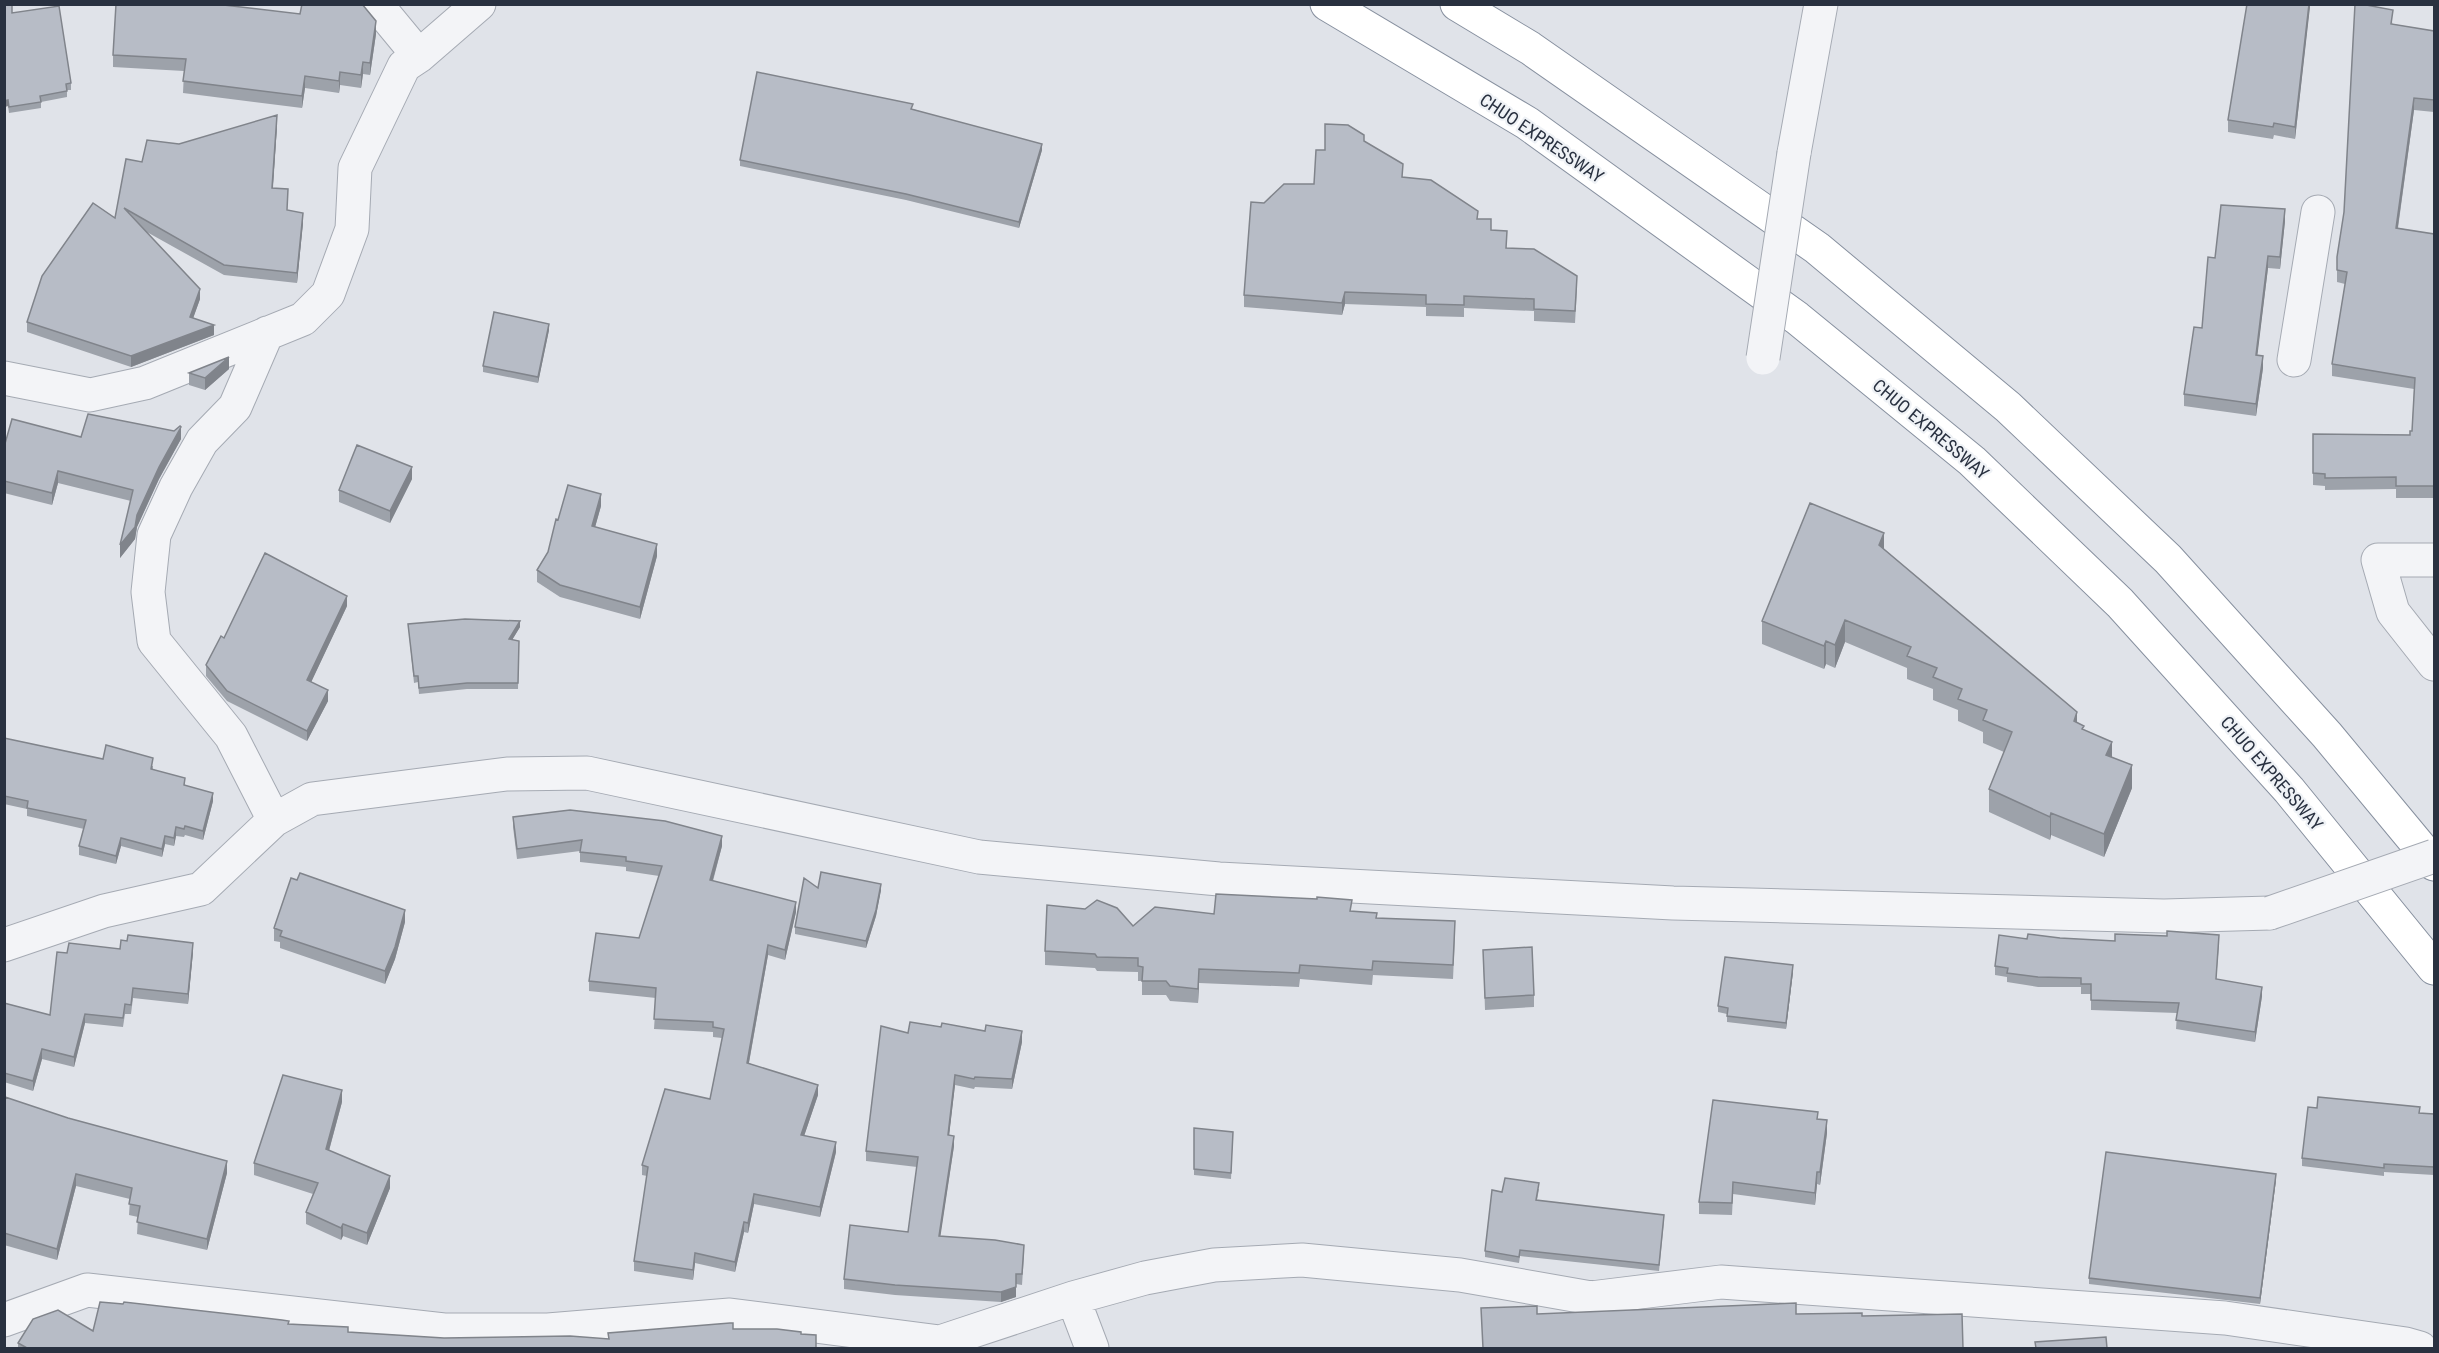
<svg xmlns="http://www.w3.org/2000/svg" width="2439" height="1353" viewBox="0 0 2439 1353" font-family="'Roboto Condensed',sans-serif">
  <rect width="100%" height="100%" fill="#e0e3e9"/>
  <g fill="none" stroke-linecap="round" stroke-linejoin="round">
    <defs>
      <path id="minor" d="M376,4L419,56
        M1794,153L1821,4
        M267,333L235,407L202,441L176,487L154,535L148,592L154,641L231,736L274,820
        M2294,360L2318,212
        M4,378L90,395L145,383L303,319L328,294L352,229L355,168L404,66L419,56L479,4
        M2434,560H2378L2393,612L2434,664
        M4,945L104,911L201,889L274,820L312,799L507,774L587,773L979,857L1219,879L1673,903L2164,916L2270,913
        M1073,1298L1092,1348
        M4,1320L87,1290L444,1330H548L730,1315L940,1342L1073,1298L1145,1278L1214,1265L1302,1260L1460,1275L1591,1298L1721,1282L2225,1318L2406,1344L2420,1348"/>
      <path id="motorway" d="M1327,4L1527,123L1797,318L1972,461L2120,603L2289,790L2434,968
        M1457,4L1530,48L1817,248L2008,407L2168,559L2327,735L2434,864"/>
    </defs>
    <use href="#minor" stroke="#a5aab3" stroke-width="35"/>
    <use href="#motorway" stroke="#87909f" stroke-width="35"/>
    <use href="#minor" stroke="#f3f4f7" stroke-width="33"/>
    <use href="#motorway" stroke="#fff" stroke-width="33"/>
    <defs>
      <path id="minor-bridge" d="M1763,358L1794,153
        M2270,913L2434,856"/>
    </defs>
    <use href="#minor-bridge" stroke="#a5aab3" stroke-width="35" stroke-linecap="butt"/>
    <use href="#minor-bridge" stroke="#f3f4f7" stroke-width="33"/>
  </g>
  <path fill="#9da2aa" d="M2310,4L2295,139L2274,135L2273,139L2228,132V120Z
    M12,13L71,83V90H67V97L41,102V108L9,113L8,106L4,107Z
    M300,14L376,34L370,75L363,74L361,88L340,85L339,93L305,88L302,108L183,93L184,71L113,67V55Z
    M2393,22V24L2434,31V112L2414,110L2398,228L2434,234V498H2396V489L2325,490V486L2313,485V434L2410,435L2412,431L2414,389L2332,376V364L2345,284L2337,282V257L2344,212Z
    M913,109L1042,150L1019,228L906,200L740,166V160Z
    M277,126L273,188L287,210L303,223L297,283L224,275L145,231L200,299L193,318L214,335L131,367L27,332V322L115,218L142,162L179,144Z
    M1364,141L1403,177L1478,219L1491,230L1507,248L1577,288L1575,323L1534,321V311L1464,308V317L1426,316V307L1345,304L1342,315L1244,307V295L1264,203L1314,184L1325,150Z
    M2285,221L2280,269L2268,268L2257,355L2263,368L2256,416L2184,406V394L2202,328L2215,258Z
    M549,330L538,383L483,372V366Z
    M229,369L205,390L189,385V373Z
    M81,437L181,439L159,479L137,527L135,539L120,558L131,501L58,483L52,505L4,493V447Z
    M412,479L390,523L339,502V490Z
    M601,506L595,527L657,556L640,619L560,597L537,582V570L548,552L558,520Z
    M1884,549L2077,723L2112,757L2132,788L2104,857L2051,835L2050,840L1989,812V789L2004,752L1983,743V732L1958,721V710L1933,700V689L1907,679V668L1845,642L1835,668L1826,664L1824,669L1762,644V621Z
    M347,606L311,682L328,701L307,741L227,701L206,676V665L224,638Z
    M408,624L520,627L512,640L519,641L518,689H467L419,694L418,682L414,683Z
    M4,738L103,759L153,766V769L185,785L213,801L203,840L185,835L184,837L176,836L174,846L165,844L162,857L121,846L116,864L79,855V846L84,829L27,816V809L4,804Z
    M513,817L722,846L713,881L796,912L785,960L768,955L749,1063L818,1095L804,1136L836,1152L820,1217L754,1204L748,1233L744,1232L735,1272L695,1263L693,1280L634,1271V1261L647,1176L642,1175V1165L710,1099L722,1038L713,1037V1032L654,1029L656,998L589,991V981L639,938L659,876L626,871V867L580,862V851L517,859L513,827Z
    M818,888L881,890L876,916L866,948L795,934V927Z
    M1352,911L1377,918L1455,935L1453,979L1373,975L1372,985L1300,979L1299,987L1199,983L1198,1003L1170,1001L1166,995H1142V981H1138V972L1097,971L1095,968L1045,965V951L1133,926L1214,914Z
    M405,922L395,959L385,984L280,948V942L274,941V928Z
    M2060,938L2115,941L2219,945L2216,980L2262,996L2255,1042L2176,1029L2177,1013L2091,1010V994H2081V987H2038L2007,982V977L1995,975V966L2027,939Z
    M120,949L193,952L188,1004L133,998L131,1014H125L123,1027L85,1023L74,1067L42,1059L33,1091L4,1082V1003L50,1015L67,953Z
    M1483,950L1534,995V1007L1485,1010Z
    M1793,972L1786,1029L1727,1022V1014L1718,1012V1006Z
    M908,1033L1022,1042L1012,1089L975,1087L974,1089L955,1085L949,1135L954,1146L940,1236L1024,1255L1022,1285L1016,1284V1297L1001,1302L895,1295L844,1289V1279L908,1232L917,1167L866,1161V1151Z
    M4,1098L227,1173L207,1250L137,1234L138,1217L129,1215L130,1199L76,1186L57,1260L4,1245Z
    M342,1102L329,1151L390,1188L367,1245L343,1236L341,1240L306,1224V1212L313,1194L254,1175V1163Z
    M2317,1108L2434,1114V1175L2384,1172V1176L2302,1166V1158Z
    M1818,1119L1827,1133L1820,1185L1817,1184L1815,1205L1733,1194L1732,1215L1699,1214V1202Z
    M1194,1128L1233,1132L1231,1179L1194,1175Z
    M2276,1180L2260,1304L2089,1284V1278Z
    M1539,1189L1537,1200L1664,1221L1659,1271L1520,1256L1519,1263L1485,1257V1251L1502,1192Z
    M289,1324L348,1332L444,1338L608,1339V1333L733,1329L801,1334L816,1348H18V1343L93,1331Z"/>
  <path fill="#80848b" d="M2309,4H2310V7L2295,139V127Z
    M376,21V34L370,75V63Z
    M363,62V74L361,88V75Z
    M340,72V85L339,93V81Z
    M305,76V88L302,108V96Z
    M2414,98V110L2396,240V228Z
    M8,100V106L4,107V101Z
    M277,115V126L272,198V188Z
    M1042,144V150L1019,228V222Z
    M2285,209V221L2280,269V257Z
    M303,213V223L297,283V273Z
    M2268,256V268L2256,367V355Z
    M200,289V299L190,327V317Z
    M1345,292V304L1342,315V303Z
    M549,324V330L538,383V377Z
    M214,325V335L131,367V356Z
    M2263,356V368L2256,416V404Z
    M229,357V369L205,390V378Z
    M181,427V439L159,479L137,527L135,539L120,558V545L159,467Z
    M412,467V479L390,523V511Z
    M58,471V483L52,505V493Z
    M601,494V506L592,538V526Z
    M1884,533V556L1879,545Z
    M657,544V556L640,619V607Z
    M347,596V606L307,691V680Z
    M1845,620V642L1835,668V645Z
    M520,621V627L509,645V639Z
    M1826,641V664L1824,669V646Z
    M328,690V701L307,741V731Z
    M2077,712V735L2074,721Z
    M2112,742V764L2106,755Z
    M2132,765V788L2104,857V834Z
    M213,793V801L203,840V831Z
    M2051,813V835L2050,840V817Z
    M176,827V836L174,846V838Z
    M165,836V844L162,857V849Z
    M722,836V846L710,890V880Z
    M121,838V846L116,864V856Z
    M881,884V890L876,916L866,948V941Z
    M796,902V912L785,960V950Z
    M405,910V922L395,959L385,984V971Z
    M193,943V952L188,1004V994Z
    M768,945V955L747,1073V1063Z
    M1793,965V972L1786,1029V1023Z
    M1199,969V983L1198,1003V989Z
    M2262,987V996L2255,1042V1032Z
    M85,1014V1023L74,1067V1057Z
    M1022,1031V1042L1012,1089V1079Z
    M42,1049V1059L33,1091V1081Z
    M955,1075V1085L948,1145V1135Z
    M818,1085V1095L801,1145V1135Z
    M342,1090V1102L326,1161V1149Z
    M1827,1120V1133L1820,1185V1172Z
    M954,1136V1146L939,1246V1236Z
    M836,1142V1152L820,1217V1207Z
    M227,1161V1173L207,1250V1239Z
    M1817,1172V1184L1815,1205V1193Z
    M76,1174V1186L57,1260V1249Z
    M2276,1174V1180L2260,1304V1298Z
    M390,1176V1188L367,1245V1233Z
    M754,1194V1204L748,1233V1223Z
    M744,1222V1232L735,1272V1262Z
    M343,1224V1236L341,1240V1228Z
    M695,1253V1263L693,1280V1270Z
    M1016,1274V1297L1001,1302V1292Z"/>
  <path fill="#b7bcc6" stroke="#80848b" stroke-width="1.5" d="M4,4H12V13L59,6L71,83L66,84L67,91L40,96L41,102L9,107L8,100L4,101Z
    M116,4H215L300,14L302,4H362L376,21L370,63L363,62L361,75L340,72L339,81L305,76L302,96L183,81L186,59L113,55Z
    M2247,4H2309L2295,127L2274,123L2273,127L2228,120Z
    M2355,4H2361L2393,10L2391,24L2434,31V100L2414,98L2396,228L2434,234V486H2396V477L2325,478V474L2313,473V434L2410,435V431H2412L2415,378L2332,364L2347,272L2337,270V257L2344,212Z
    M757,72L913,104L911,109L1042,144L1019,222L906,194L740,160Z
    M277,115L272,188L288,189L287,210L303,213L297,273L224,265L124,208L200,289L190,317L214,325L131,356L27,322L42,276L93,203L115,218L126,159L142,162L147,140L179,144Z
    M1325,124L1348,125L1364,135V141L1403,164L1402,177L1431,180L1478,211L1477,219H1491V230L1507,231L1506,248L1534,249L1577,276L1575,311L1534,309V299L1464,296V305L1426,304V295L1345,292L1342,303L1244,295L1251,202L1264,203L1284,184H1314L1316,150H1325Z
    M2221,205L2285,209L2280,257L2268,256L2256,355L2263,356L2256,404L2184,394L2194,327L2202,328L2208,257L2215,258Z
    M494,312L549,324L538,377L483,366Z
    M229,357L205,378L189,373Z
    M88,414L174,431L180,426L181,427L159,467L137,515L135,527L120,545L133,490L58,471L52,493L4,481V447L12,419L81,437Z
    M357,445L412,467L390,511L339,490Z
    M568,485L601,494L592,526L657,544L640,607L560,585L537,570L548,552L556,519L558,520Z
    M1810,503L1884,533L1879,545L2077,712L2074,721L2084,726L2082,729L2112,742L2106,755L2132,765L2104,834L2051,813L2050,817L1989,789L2012,732L1983,720L1987,710L1958,699L1962,689L1933,677L1937,668L1907,656L1911,647L1845,620L1835,645L1826,641L1824,646L1762,621Z
    M265,553L347,596L307,680L328,690L307,731L227,691L206,665L221,636L224,638Z
    M465,619L520,621L509,639L519,641L518,683H467L419,688L418,676H414L408,624Z
    M4,738L103,759L106,745L153,758L151,769L185,778L184,785L213,793L203,831L185,826L184,829L176,827L174,838L165,836L162,849L121,838L116,856L79,846L86,820L27,808L28,801L4,796Z
    M570,810L665,821L722,836L710,880L796,902L785,950L768,945L747,1063L818,1085L801,1135L836,1142L820,1207L754,1194L748,1223L744,1222L735,1262L695,1253L693,1270L634,1261L648,1167L642,1165L665,1089L710,1099L724,1029L713,1027V1022L654,1019L656,988L589,981L596,933L639,938L662,866L626,861V857L580,852L582,840L517,849L513,817Z
    M821,872L881,884L876,910L866,941L795,927L804,878L818,888Z
    M300,873L405,910L395,947L385,971L280,936L282,931L274,928L291,878L297,880Z
    M1216,894L1317,899V897L1352,900L1350,911L1377,913L1376,918L1455,921L1453,965L1373,961L1372,970L1300,965L1299,973L1199,969L1198,989L1170,986L1166,981H1142L1143,967L1138,966V958L1097,957L1095,954L1045,951L1047,905L1085,909L1097,900L1117,908L1133,926L1155,907L1214,914Z
    M2167,931L2219,935L2216,979L2262,987L2255,1032L2176,1020L2179,1003L2091,1000V984H2081V978L2038,977L2007,973L2008,968L1995,966L1999,935L2027,939L2028,934L2060,938L2115,941V934L2167,936Z
    M128,935L193,943L188,994L133,988L131,1005L125,1004L123,1018L85,1014L74,1057L42,1049L33,1081L4,1073V1003L50,1015L57,952L67,953L69,943L120,949L121,940L127,941Z
    M1532,947L1534,995L1485,998L1483,950Z
    M1725,957L1793,965L1786,1023L1727,1016L1728,1008L1718,1006Z
    M910,1022L941,1027L942,1023L985,1031L986,1025L1022,1031L1012,1079L975,1077L974,1079L955,1075L948,1135L954,1136L939,1236L995,1240L1024,1245L1022,1274H1016V1287L1001,1292L895,1285L844,1279L850,1225L908,1232L918,1157L866,1151L881,1026L908,1033Z
    M283,1075L342,1090L326,1149L390,1176L367,1233L343,1224L341,1228L306,1212L318,1183L254,1163Z
    M5,1097L68,1118L227,1161L207,1239L137,1222L140,1206L129,1204L132,1188L76,1174L57,1249L4,1233Z
    M2318,1097L2420,1107L2419,1113L2434,1114V1167L2384,1164V1168L2302,1158L2308,1107L2317,1108Z
    M1713,1100L1818,1112L1817,1119L1827,1120L1820,1172H1817L1815,1193L1733,1182L1732,1203L1699,1202Z
    M1194,1128L1233,1132L1231,1173L1194,1169Z
    M2106,1152L2276,1174L2260,1298L2089,1278Z
    M1505,1178L1539,1183L1536,1200L1664,1215L1659,1265L1520,1250L1519,1257L1485,1251L1492,1190L1502,1192Z
    M100,1302L123,1304L124,1302L282,1320L289,1321L288,1324L348,1327V1332L444,1338L570,1336L609,1339L608,1333L730,1323H733V1329H777L801,1332V1334L816,1335V1348H27L18,1343L33,1319L58,1310L93,1331Z
    M1796,1303V1314L1862,1313V1316L1962,1314L1963,1348H1483L1481,1308L1537,1306V1314Z
    M2106,1337L2107,1348H2036L2035,1342Z"/>
  <g text-anchor="middle" dominant-baseline="central" stroke-width="4.5" stroke-linejoin="round" paint-order="stroke">
    <g font-size="18" fill="#293140" stroke="#eff2f6">
      <text transform="translate(1542 138) rotate(34)">CHUO EXPRESSWAY</text>
      <text transform="translate(1931 429) rotate(40)">CHUO EXPRESSWAY</text>
      <text transform="translate(2272 773) rotate(49)">CHUO EXPRESSWAY</text>
    </g>
  </g>
  <rect width="2439" height="1353" fill="none" stroke="#293140" stroke-width="12"/>
</svg>
